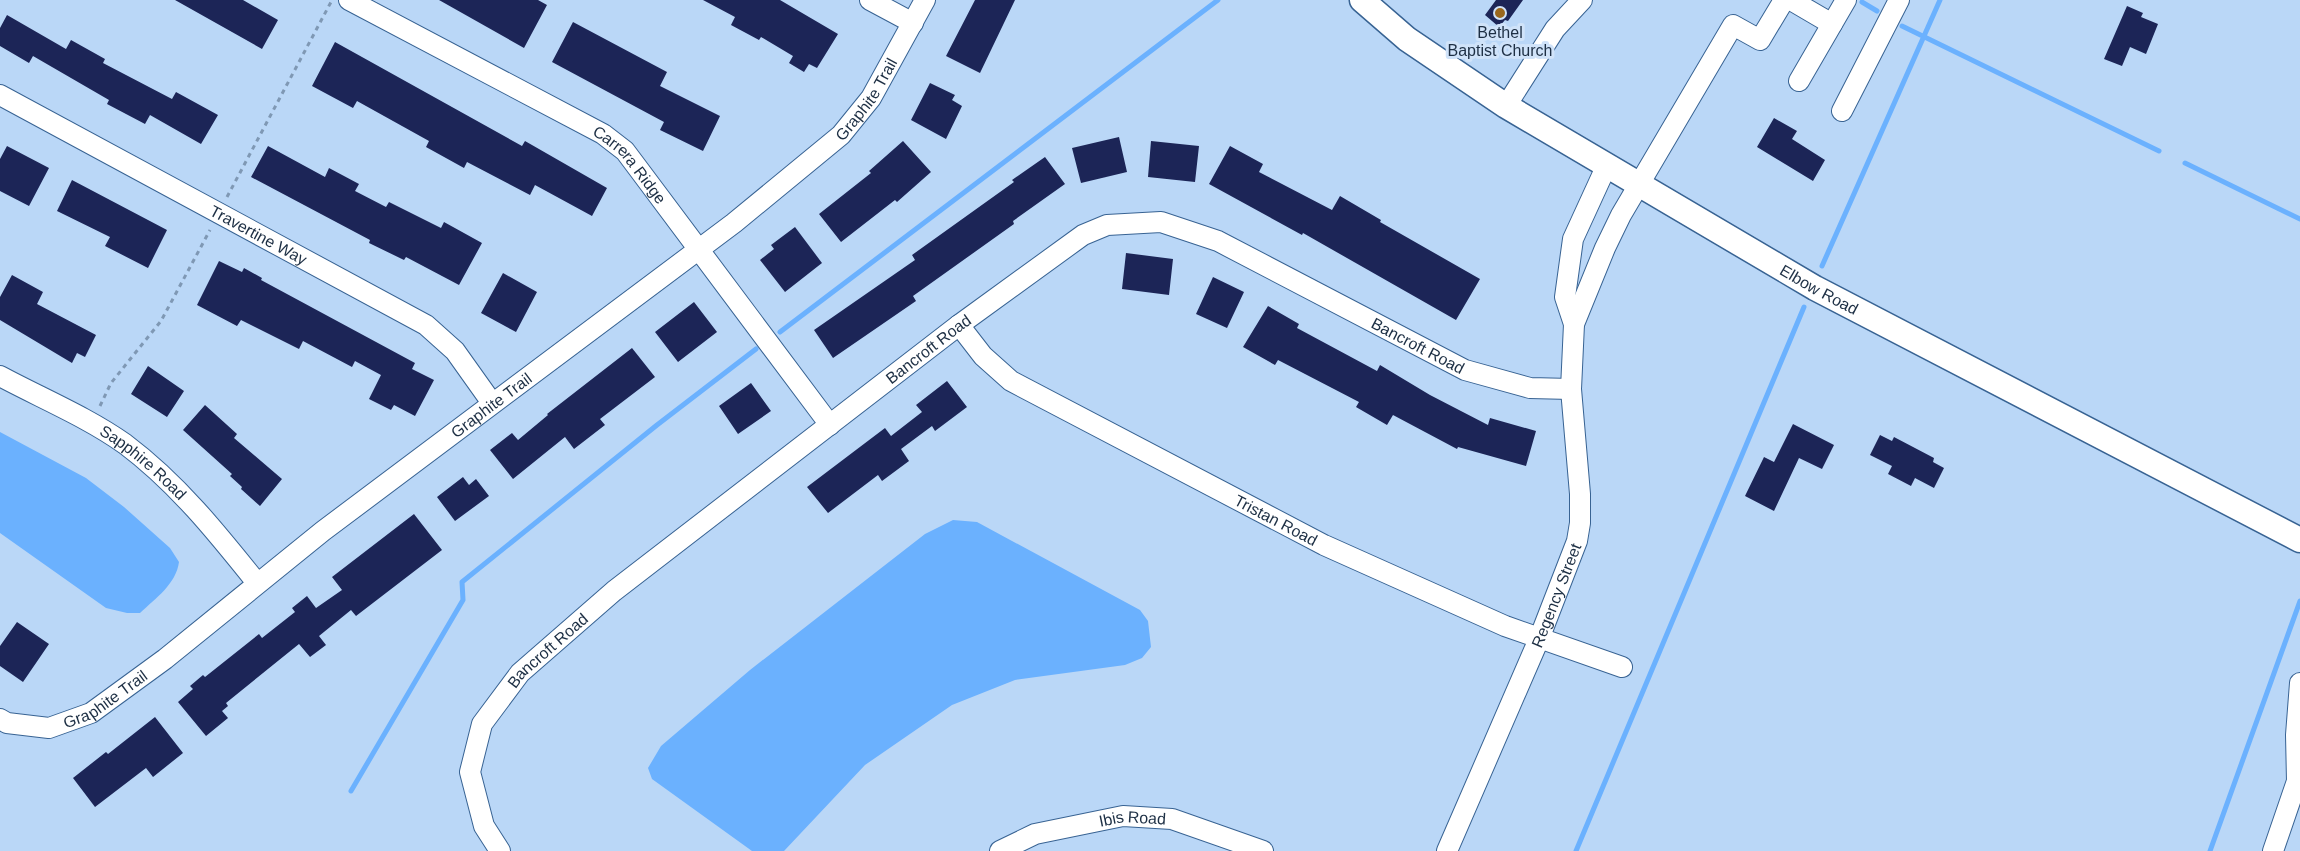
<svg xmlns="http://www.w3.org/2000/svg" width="2300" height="851" viewBox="0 0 2300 851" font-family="Arial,sans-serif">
  <rect width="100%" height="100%" fill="#bad7f7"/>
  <path fill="#6bb1fe" d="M0,432L86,478L124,507L170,548L179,562C176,584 156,598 140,613H127L106,608L0,533Z
    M953,520L977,522L1140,610L1148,621L1151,647L1142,658L1125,665L1015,680L952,705L865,765L784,851H752L652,779L648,768L661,746L750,670L925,534Z"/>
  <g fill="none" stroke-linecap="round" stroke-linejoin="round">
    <path stroke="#6bb1fe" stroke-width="5" d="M1862,2L1877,11
      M1902,26L2159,151
      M2185,163L2300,219
      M1822,266L1940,0
      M780,332L1218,0
      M351,791L463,600L462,582L657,425L756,349
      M1576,851L1804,307
      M2210,851L2300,601"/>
  </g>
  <path fill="#1c2557" d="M175,0H243L278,20L262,49Z
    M439,0H538L547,5L524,48Z
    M703,0H780L838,34L817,68L809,64L804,72L789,63L793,56L761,37L759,40L731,25L735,17Z
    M975,0H1015L980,73L946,56Z
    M1496,0H1523L1508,21L1505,20L1499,27L1485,15Z
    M2127,6L2143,13L2141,17L2158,24L2146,54L2130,47L2122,66L2104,59Z
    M7,15L66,49L71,40L105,59L103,63L172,99L176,92L218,115L201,144L150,115L145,124L107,104L109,100L33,56L29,63L0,46V28Z
    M573,22L667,72L660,86L720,116L703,151L660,130L664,122L552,62Z
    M335,42L522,146L525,141L607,188L592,216L535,185L530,195L467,162L464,168L426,147L429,141L357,101L353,108L312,86Z
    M930,83L955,95L952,100L962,106L946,139L911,120Z
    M1774,118L1797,131L1792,139L1825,160L1813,181L1757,147Z
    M1119,137L1127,172L1081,183L1072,148Z
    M903,141L931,172L897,202L895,200L841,242L819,214L871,173L869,171Z
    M1151,141L1199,146L1195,182L1148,177Z
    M7,146L49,168L29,206L0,191V159Z
    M268,146L325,177L329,168L359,184L355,191L386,207L389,202L441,228L444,222L482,243L459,285L406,257L404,260L369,243L370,240L251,177Z
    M1230,146L1263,164L1259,172L1332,210L1340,196L1381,220L1380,222L1480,279L1456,320L1303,233L1302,235L1209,184Z
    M1045,157L1065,184L1013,221L1014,224L913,296L916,301L833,358L814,330L915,260L912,255L1014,182L1012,180Z
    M72,180L167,230L148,268L105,246L110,237L57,211Z
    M795,227L822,263L785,292L760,260L774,249L771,245Z
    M1126,253L1173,259L1169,295L1122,289Z
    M219,261L242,272L244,268L262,278L261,280L415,363L412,369L434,380L415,416L394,405L391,410L369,399L381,375L355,361L352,367L303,341L299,349L241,320L237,326L197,305Z
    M503,273L537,292L516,332L481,313Z
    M12,275L43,292L37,304L96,335L85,357L77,353L72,363L0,320V297Z
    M1213,277L1244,292L1227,328L1196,314Z
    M694,302L717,332L678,362L655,332Z
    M1268,306L1299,324L1297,328L1377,371L1380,365L1430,395L1488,425L1490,418L1536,431L1526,466L1458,447L1457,449L1393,415L1387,425L1356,407L1359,402L1278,360L1275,365L1243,347Z
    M632,348L655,377L600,419L605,425L574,449L565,437L513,479L490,450L512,433L518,440L548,415L547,414Z
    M148,366L184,391L167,417L131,394Z
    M947,381L967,407L935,431L932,426L901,449L909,461L882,481L878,475L828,513L807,487L885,428L891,436L922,412L916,405Z
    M751,383L771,411L738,434L719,406Z
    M205,405L237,434L234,438L282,479L260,506L241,489L242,487L230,476L232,474L183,430Z
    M1793,424L1834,445L1822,469L1799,458L1774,511L1745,496L1764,457L1774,462Z
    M1880,435L1892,441L1894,437L1934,458L1933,462L1944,468L1934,488L1915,478L1911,486L1888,474L1892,466L1870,455Z
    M463,477L469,485L476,479L489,496L455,521L437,497Z
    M414,514L442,550L356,616L351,610L319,636L326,645L310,657L299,644L226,703L228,706L222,711L228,718L206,736L178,702L193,689L190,686L203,675L205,677L259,634L262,638L295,612L292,608L307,596L316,608L342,590L332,577Z
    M17,622L49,644L23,682L0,666V646Z
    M155,717L183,753L153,777L146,768L95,807L73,778L106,752L108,754Z"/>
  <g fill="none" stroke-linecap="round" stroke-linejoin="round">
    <defs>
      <g id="minor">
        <path id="s1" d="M349,0L603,134L625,151L640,171L830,425"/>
        <path d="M870,0L913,23"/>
        <path d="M1791,0L1832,24"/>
        <path d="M1799,81L1846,0"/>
        <path id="s2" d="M0,95L426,325L455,351L492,403"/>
        <path d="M1506,106L1555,29L1582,0"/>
        <path d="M1842,111L1899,0"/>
        <path d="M1574,324L1565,297L1573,239L1606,167"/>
        <path id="s3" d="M959,325L983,356L1011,381L1324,545L1505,626L1622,667"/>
        <path id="s4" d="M0,376C41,398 87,417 125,444C177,483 217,533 257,583"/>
        <path id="s5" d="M0,719L7,723L49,728L91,713L165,659L323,531L734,223L841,135L871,98L925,0"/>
        <path id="s6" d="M500,851L484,826L470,772L482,724L520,673L614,591L959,325L1083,235L1107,225L1161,222L1218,241L1465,370L1530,388L1571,389"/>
        <path id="s7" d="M1000,851L1035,834L1123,816L1172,819L1263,851"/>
        <path id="s8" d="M1447,851L1539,639L1577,541L1580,523V494L1571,389L1574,324L1605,248L1621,215L1733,25L1760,40L1784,0"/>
        <path d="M2273,851L2297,781L2296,735L2300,683"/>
      </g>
      <g id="major">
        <path id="s9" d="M1362,0L1407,39L1506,106L1815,288L2300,540"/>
      </g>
    </defs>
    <use href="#minor" stroke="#386393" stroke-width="22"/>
    <use href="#major" stroke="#386393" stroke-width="27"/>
    <path stroke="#7f98b4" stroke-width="3" stroke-dasharray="4.5 4.5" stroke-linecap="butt" d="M227,197L331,2
      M100,406L111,383L161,321L210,230"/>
    <use href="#minor" stroke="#fff" stroke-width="20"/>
    <use href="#major" stroke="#fff" stroke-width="24"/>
  </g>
  <circle fill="#9a681d" stroke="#d0e3f9" stroke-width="2" cx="1500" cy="13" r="6"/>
  <g text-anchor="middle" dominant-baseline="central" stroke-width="6" stroke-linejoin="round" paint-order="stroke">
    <g font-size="16" fill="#1d2f44" stroke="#d0e3f9">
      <text x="1500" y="32">Bethel<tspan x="1500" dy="18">Baptist Church</tspan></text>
    </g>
    <g font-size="16" fill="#1d2f44" stroke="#d0e3f9">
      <text stroke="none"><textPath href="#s5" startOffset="1086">Graphite Trail</textPath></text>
      <text stroke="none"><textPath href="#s1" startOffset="328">Carrera Ridge</textPath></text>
      <text stroke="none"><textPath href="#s2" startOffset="294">Travertine Way</textPath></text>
      <text stroke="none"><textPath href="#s9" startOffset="542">Elbow Road</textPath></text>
      <text stroke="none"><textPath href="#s6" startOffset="1278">Bancroft Road</textPath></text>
      <text stroke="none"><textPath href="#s6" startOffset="720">Bancroft Road</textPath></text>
      <text stroke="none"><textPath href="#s5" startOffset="600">Graphite Trail</textPath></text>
      <text stroke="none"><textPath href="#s4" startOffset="168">Sapphire Road</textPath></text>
      <text stroke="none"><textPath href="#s3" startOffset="376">Tristan Road</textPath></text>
      <text stroke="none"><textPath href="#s8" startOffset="278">Regency Street</textPath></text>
      <text stroke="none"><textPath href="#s6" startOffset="234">Bancroft Road</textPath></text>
      <text stroke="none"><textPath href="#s5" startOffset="114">Graphite Trail</textPath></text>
      <text stroke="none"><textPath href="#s7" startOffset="138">Ibis Road</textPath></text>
    </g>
  </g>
</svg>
